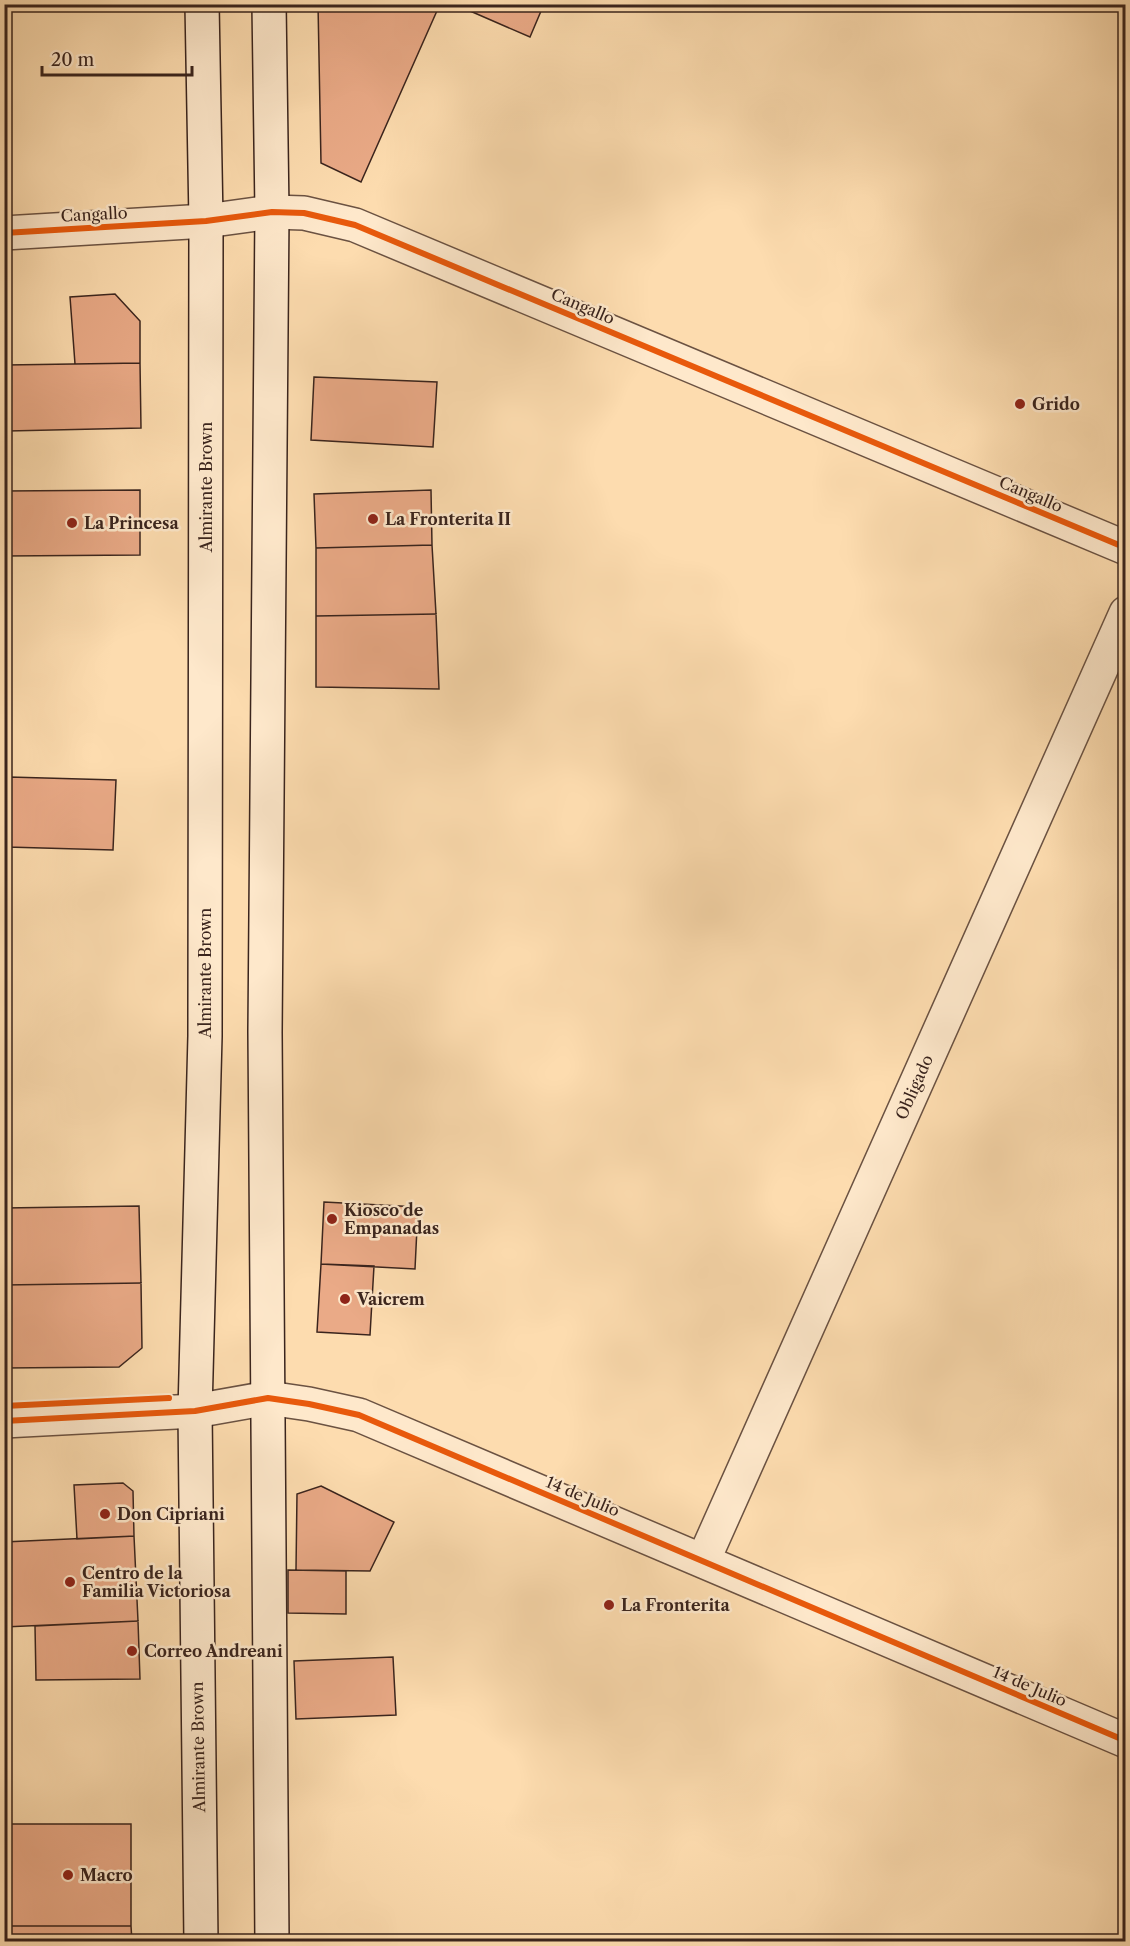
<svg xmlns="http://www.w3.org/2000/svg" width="1130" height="1946" viewBox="0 0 1130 1946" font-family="'Libre Caslon Text',serif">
  <rect width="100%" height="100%" fill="#fddcaf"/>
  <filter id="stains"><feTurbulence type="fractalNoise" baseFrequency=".00333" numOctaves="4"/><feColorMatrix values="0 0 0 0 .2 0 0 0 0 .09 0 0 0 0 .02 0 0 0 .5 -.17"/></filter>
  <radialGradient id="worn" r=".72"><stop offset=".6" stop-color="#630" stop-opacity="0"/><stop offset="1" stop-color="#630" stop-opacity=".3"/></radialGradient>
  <path fill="#eaaa87" stroke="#3a241d" stroke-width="1.5" d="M318,4H440L361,182L321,163Z
    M454,4H544L530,37Z
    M115,294L140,321V363L75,364L70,297Z
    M140,363L141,428L8,431L6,365Z
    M314,377L437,382L433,447L311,440Z
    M140,490V555L4,556V491Z
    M431,490L432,545L316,548L314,494Z
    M432,545L436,614L316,616V548Z
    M436,614L439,689L316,687V616Z
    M9,777L116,780L113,850L7,847Z
    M324,1202L418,1207L415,1269L321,1264Z
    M139,1206L141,1283L4,1285V1208Z
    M321,1264L374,1266L370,1335L317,1332Z
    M141,1283L142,1348L119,1367L4,1368V1285Z
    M123,1483L133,1491L134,1536L77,1539L74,1485Z
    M321,1486L394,1522L370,1571L296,1570L297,1494Z
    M134,1536L138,1621L4,1627V1542Z
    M288,1570L346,1571V1614L288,1613Z
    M138,1621L140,1679L36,1680L35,1626Z
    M393,1657L396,1715L296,1719L294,1661Z
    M4,1824H131V1926H4Z
    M4,1926H131L132,1942H4Z"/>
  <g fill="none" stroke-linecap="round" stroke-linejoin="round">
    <defs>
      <path id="minor" d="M4,233L206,221L272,212L304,213L355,225L1126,548
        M4,1421L195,1411L268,1398L309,1404L359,1415L1126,1741
        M703,1561L1126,613"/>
      <path id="secondary" d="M269,4L272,212L265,1032L272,1942
        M201,1942L195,1411L205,1036L206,221L202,4"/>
    </defs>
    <use href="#minor" stroke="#6b5242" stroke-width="36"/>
    <use href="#secondary" stroke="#3a241d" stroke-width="36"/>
    <use href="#minor" stroke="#fee8cb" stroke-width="33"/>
    <use href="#secondary" stroke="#fee8cb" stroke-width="33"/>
    <defs>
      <path id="cycleway" d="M4,233L206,221L272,212L304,213L355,225L1126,548
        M4,1406L169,1398
        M4,1421L195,1411L268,1398L309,1404L359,1415L1126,1741"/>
    </defs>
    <use href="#cycleway" stroke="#fee8cb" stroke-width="10"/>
    <use href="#cycleway" stroke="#e8590c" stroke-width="6"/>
  </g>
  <g fill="#8f2418" stroke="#fee8cb" stroke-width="2">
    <circle cx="1020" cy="404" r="6"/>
    <circle cx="373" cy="519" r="6"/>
    <circle cx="72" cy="523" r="6"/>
    <circle cx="332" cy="1219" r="6"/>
    <circle cx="345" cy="1299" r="6"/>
    <circle cx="105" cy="1514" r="6"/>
    <circle cx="70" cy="1582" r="6"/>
    <circle cx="609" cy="1605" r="6"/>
    <circle cx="132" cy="1651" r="6"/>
    <circle cx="68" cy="1875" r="6"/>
  </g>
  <g text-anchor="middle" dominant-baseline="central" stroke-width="5" stroke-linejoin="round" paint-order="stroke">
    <g font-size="16" fill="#3a241d" stroke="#fee8cb">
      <text transform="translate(94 214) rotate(-3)">Cangallo</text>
      <text transform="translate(583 306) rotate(23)">Cangallo</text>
      <text transform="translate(206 487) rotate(-90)">Almirante Brown</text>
      <text transform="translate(1031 494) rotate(23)">Cangallo</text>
      <text transform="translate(205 973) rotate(-90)">Almirante Brown</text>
      <text transform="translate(914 1087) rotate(-66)">Obligado</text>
      <text transform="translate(583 1496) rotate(23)">14 de Julio</text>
      <text transform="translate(1030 1686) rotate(23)">14 de Julio</text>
      <text transform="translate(198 1747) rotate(-91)">Almirante Brown</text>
    </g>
    <g font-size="16" font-weight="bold" fill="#3a241d" stroke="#fee8cb" text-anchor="start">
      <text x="1032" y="404">Grido</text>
      <text x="385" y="519">La Fronterita II</text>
      <text x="84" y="523">La Princesa</text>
      <text x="344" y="1210">Kiosco de<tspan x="344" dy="18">Empanadas</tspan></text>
      <text x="357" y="1299">Vaicrem</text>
      <text x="117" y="1514">Don Cipriani</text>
      <text x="82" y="1573">Centro de la<tspan x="82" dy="18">Familia Victoriosa</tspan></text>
      <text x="621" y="1605">La Fronterita</text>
      <text x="144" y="1651">Correo Andreani</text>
      <text x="80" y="1875">Macro</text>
    </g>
  </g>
  <rect width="1130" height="1946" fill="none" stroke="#fddcaf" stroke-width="24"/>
  <rect x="6" y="6" width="1118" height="1934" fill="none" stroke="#3a241d" stroke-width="3"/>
  <rect x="12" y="12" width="1106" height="1922" fill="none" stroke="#3a241d" stroke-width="1.5"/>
  <path d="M42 66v9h150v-9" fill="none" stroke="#3a241d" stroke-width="3"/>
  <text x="51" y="66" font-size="18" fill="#3a241d" stroke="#fee8cb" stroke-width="4.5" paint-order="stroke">20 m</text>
  <rect width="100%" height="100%" filter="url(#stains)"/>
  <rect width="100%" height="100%" fill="url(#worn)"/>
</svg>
